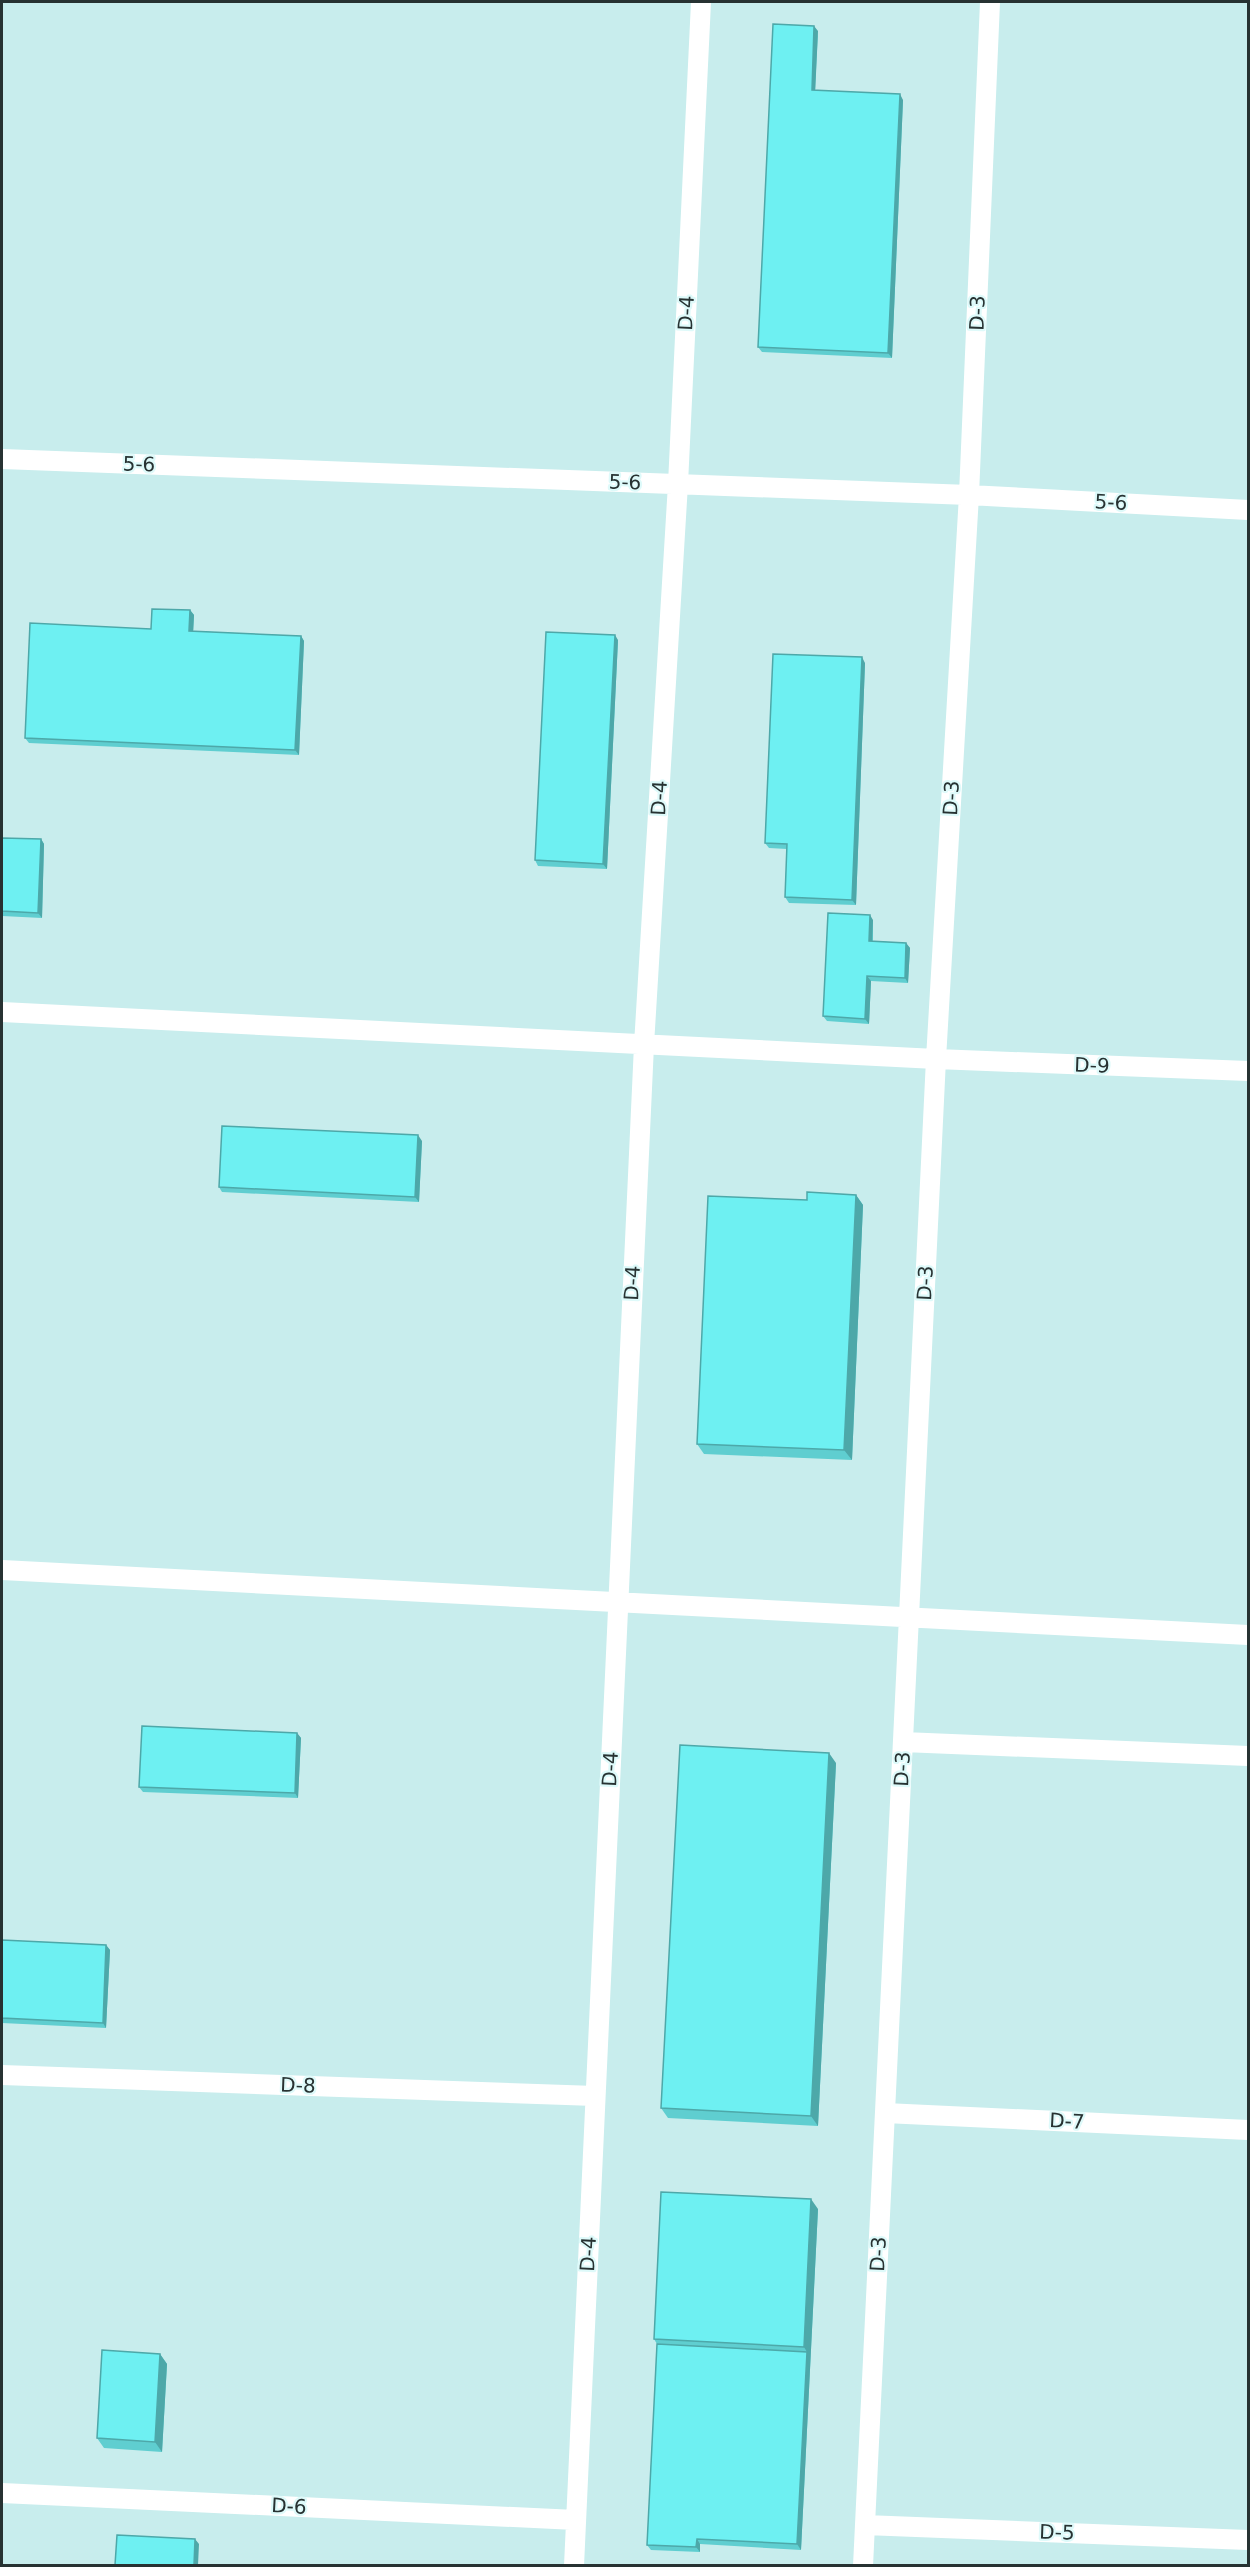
<svg xmlns="http://www.w3.org/2000/svg" width="1250" height="2567" viewBox="0 0 1250 2567" font-family="'DejaVu Sans',sans-serif">
  <rect width="100%" height="100%" fill="#defafa"/>
  <path fill="#c8eded" d="M2,2H1248V2565H2Z"/>
  <g fill="none" stroke-linecap="round" stroke-linejoin="round">
    <path stroke="#fff" stroke-width="20" d="M2,459L969,495L1248,510
      M2,1012L936,1059L1248,1071
      M2,1570L1248,1635
      M903,1742L1248,1756
      M2,2075L595,2096
      M885,2113L1248,2130
      M2,2493L576,2520
      M865,2525L1248,2540
      M574,2566L644,1045L678,484L701,2
      M863,2566L936,1059L969,495L990,2"/>
  </g>
  <path fill="#5fced0" d="M818,31L815,90L903,100L892,358L762,352L758,347Z
    M190,610L194,615L193,631L301,636L304,641L299,755L29,743L25,738L151,629Z
    M618,640L607,869L538,866L535,860Z
    M865,663L856,905L789,903L785,897L787,849L769,848L765,843Z
    M2,838L41,839L44,844L42,918L2,916Z
    M873,920V941L906,943L910,948L908,983L871,981L869,1024L827,1021L823,1016Z
    M422,1141L419,1202L222,1192L219,1187Z
    M856,1195L863,1205L852,1460L704,1454L697,1444L807,1200Z
    M297,1733L301,1738L298,1798L143,1792L139,1787Z
    M836,1763L818,2126L668,2118L661,2108Z
    M2,1940L106,1945L110,1950L106,2028L2,2023Z
    M818,2209L801,2550L700,2544V2552L651,2550L647,2545L657,2344L654,2339Z
    M160,2354L167,2364L162,2452L104,2448L97,2438Z"/>
  <path fill="#4da8a9" d="M814,26L818,31L815,95L812,90Z
    M900,94L903,100L892,358L888,353Z
    M190,610L194,615L193,636L189,631Z
    M615,635L618,640L607,869L603,864Z
    M301,636L304,641L299,755L295,750Z
    M862,657L865,663L856,905L852,900Z
    M41,839L44,844L42,918L38,913Z
    M870,915L873,920L872,946L869,941Z
    M906,943L910,948L908,983L905,978Z
    M867,976L871,981L869,1024L865,1019Z
    M418,1135L422,1141L419,1202L415,1197Z
    M856,1195L863,1205L852,1460L844,1450Z
    M297,1733L301,1738L298,1798L295,1793Z
    M829,1753L836,1763L818,2126L811,2116Z
    M106,1945L110,1950L106,2028L103,2023Z
    M811,2199L818,2209L801,2550L797,2544L807,2352L804,2347Z
    M160,2354L167,2364L162,2452L155,2442Z
    M195,2539L199,2544L198,2565H194Z
    M697,2539L700,2544V2552L696,2547Z"/>
  <path fill="#6ef0f2" stroke="#4da8a9" stroke-width="1.5" d="M773,24L814,26L812,90L900,94L888,353L758,347Z
    M152,609L190,610L189,631L301,636L295,750L25,738L30,623L151,629Z
    M546,632L615,635L603,864L535,860Z
    M773,654L862,657L852,900L785,897L787,844L765,843Z
    M2,838L41,839L38,913L2,911Z
    M828,913L870,915L869,941L906,943L905,978L867,976L865,1019L823,1016Z
    M222,1126L418,1135L415,1197L219,1187Z
    M807,1192L856,1195L844,1450L697,1444L708,1196L807,1200Z
    M142,1726L297,1733L295,1793L139,1787Z
    M680,1745L829,1753L811,2116L661,2108Z
    M2,1940L106,1945L103,2023L2,2018Z
    M661,2192L811,2199L804,2347L654,2339Z
    M657,2344L807,2352L797,2544L697,2539L696,2547L647,2545Z
    M102,2350L160,2354L155,2442L97,2438Z
    M117,2535L195,2539L194,2565H115Z"/>
  <g text-anchor="middle" dominant-baseline="central" stroke-width="4.5" stroke-linejoin="round" paint-order="stroke">
    <g font-size="20" fill="#273232" stroke="#defafa">
      <text transform="translate(686 313) rotate(-87)">D-4</text>
      <text transform="translate(977 313) rotate(-88)">D-3</text>
      <text transform="translate(139 464) rotate(2)">5-6</text>
      <text transform="translate(625 482) rotate(2)">5-6</text>
      <text transform="translate(1111 502) rotate(3)">5-6</text>
      <text transform="translate(659 798) rotate(-87)">D-4</text>
      <text transform="translate(951 798) rotate(-87)">D-3</text>
      <text transform="translate(1092 1065) rotate(2)">D-9</text>
      <text transform="translate(632 1283) rotate(-87)">D-4</text>
      <text transform="translate(925 1283) rotate(-87)">D-3</text>
      <text transform="translate(610 1769) rotate(-87)">D-4</text>
      <text transform="translate(902 1769) rotate(-87)">D-3</text>
      <text transform="translate(298 2085) rotate(2)">D-8</text>
      <text transform="translate(1067 2121) rotate(3)">D-7</text>
      <text transform="translate(588 2254) rotate(-87)">D-4</text>
      <text transform="translate(878 2254) rotate(-87)">D-3</text>
      <text transform="translate(289 2506) rotate(3)">D-6</text>
      <text transform="translate(1057 2532) rotate(2)">D-5</text>
    </g>
  </g>
  <rect width="1250" height="2567" fill="none" stroke="#273232" stroke-width="6"/>
</svg>
